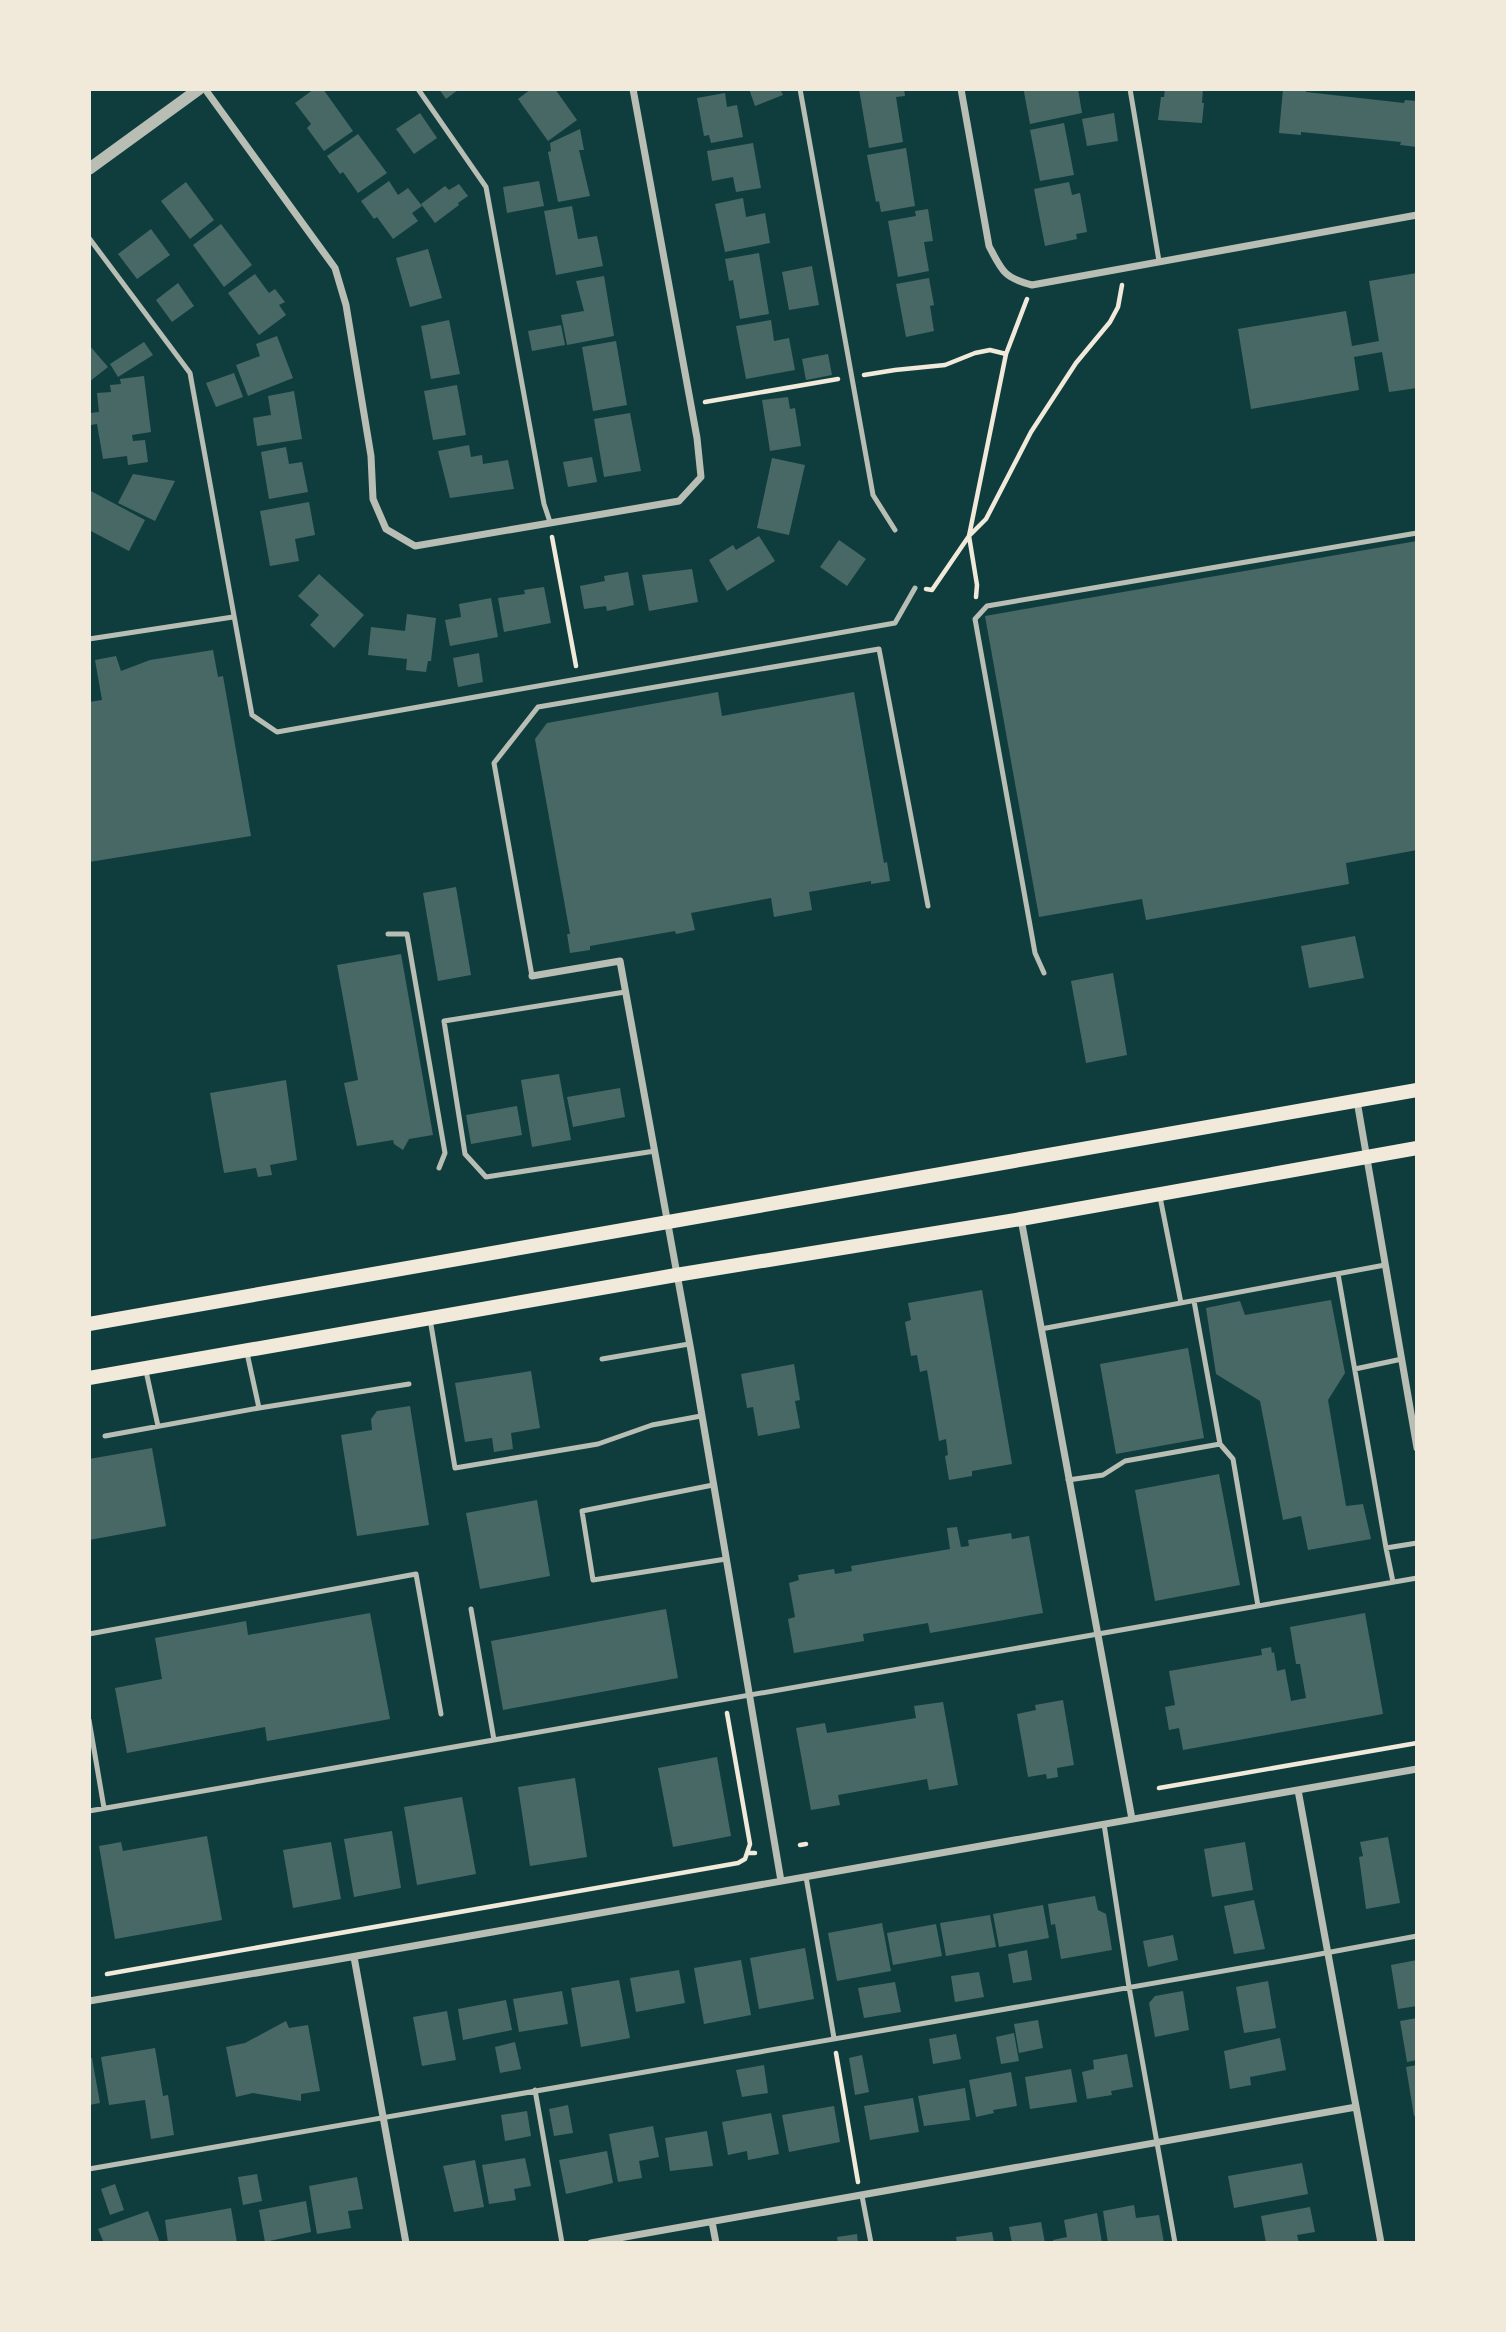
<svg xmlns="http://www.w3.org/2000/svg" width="1506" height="2332" viewBox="0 0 1506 2332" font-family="Karla,sans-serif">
  <rect width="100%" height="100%" fill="#0f3d3e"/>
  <path fill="#486865" d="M314,89H323L353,131L324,151L307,128L311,124L295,103Z
    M439,89H459L446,99Z
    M531,89H555L577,120L548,141L518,99Z
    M749,89H780L783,95L755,106Z
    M859,89H904L905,96L896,97L903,142L869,148Z
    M1025,89H1078L1082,113L1030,124L1024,92Z
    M1165,89H1203L1202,103H1204L1202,123L1158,120L1161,97H1164Z
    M1283,89H1306V92L1404,103L1405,100L1417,101V147L1400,145L1401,142L1301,132V135L1279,133Z
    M725,93L727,107L737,105L743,137L711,143L709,135L704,136L697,98Z
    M420,113L437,138L414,154L396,129Z
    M1114,113L1118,141L1087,146L1082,119Z
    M1064,123L1074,175L1040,181L1030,130Z
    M580,129L584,150H579L590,196L558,202L548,152L551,151L550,143Z
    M358,134L387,173L358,193L343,172L340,174L327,156Z
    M753,143L761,188L736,192L733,177L712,181L707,151Z
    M906,148L915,206L881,212L879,201L876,202L867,155Z
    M389,181L398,195L408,188L422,206L412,213L418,221L393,239L377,217L374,219L361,201Z
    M539,181L544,206L507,213L503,187Z
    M186,182L214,220L190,239L161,201Z
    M1069,182L1072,195L1080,193L1087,232L1076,234L1077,239L1045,246L1034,189Z
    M459,184L468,196L458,203L459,205L435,223L421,204L445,186L449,190Z
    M743,198L746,217L765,213L770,243L725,252L715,204Z
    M572,206L578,239L597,236L603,266L556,275L544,211Z
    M928,209L933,241L924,242L929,271L898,277L888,221L916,216L915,211Z
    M221,224L252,265L224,287L193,245Z
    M151,229L170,255L137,279L118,254Z
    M428,249L442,298L410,307L396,258Z
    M759,253L769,314L740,319L733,280L729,281L725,259Z
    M812,266L819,305L789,310L782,272Z
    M1417,273V388L1389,392L1382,352L1354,357L1359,390L1251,409L1238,329L1346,311L1352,346L1379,341L1369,281Z
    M255,274L269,293L275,289L285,302L279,305L286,315L259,335L228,293Z
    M604,276L614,336L567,345L561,315L584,311L576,281Z
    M929,278L934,305L930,306L934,331L906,337L896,284Z
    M178,283L194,306L172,322L156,300Z
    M449,320L460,374L431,379L421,326Z
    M771,320L774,341L789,338L795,370L746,379L736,326Z
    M561,325L565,345L532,351L528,331Z
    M277,336L293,378L248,396L236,365L260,356L256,344Z
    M616,341L627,405L593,411L582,347Z
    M144,342L153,355L118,377L110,364Z
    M89,345L108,367L89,382Z
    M828,354L832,375L806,380L802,359Z
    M234,373L243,397L216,407L206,383Z
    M144,376L151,432L132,435L133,441L145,440L148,462L128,465L127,456L103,459L97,424L91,425L90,413L99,412L97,393L111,392L110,385L121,384L120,379Z
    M457,385L466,435L433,440L424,391Z
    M294,391L302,439L257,446L253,418L271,415L268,396Z
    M788,397L790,409L795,408L801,446L770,451L762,400Z
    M630,413L641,471L604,477L594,419Z
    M469,445L471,457L482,455L483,464L508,460L514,489L450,498L438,451Z
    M286,447L289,464L302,462L308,492L269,499L261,452Z
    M592,457L597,482L568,487L563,462Z
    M772,458L805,465L789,535L757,528Z
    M133,474L175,481L155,521L118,503Z
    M89,490L145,520L129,551L89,530Z
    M309,502L315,535L295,539L299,561L270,566L260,511Z
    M759,536L775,561L727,591L709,560L733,545L736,550Z
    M839,540L866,559L847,586L820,567Z
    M1417,541V850L1346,863L1349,884L1146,920L1142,899L1039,917L985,616Z
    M692,569L698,602L649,611L642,575Z
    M628,572L634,605L607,611L606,606L584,609L580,586L605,581L604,576Z
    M319,574L364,615L334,648L310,625L319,615L298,596Z
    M544,587L551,623L504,632L498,598L525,594L524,590Z
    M491,598L498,637L450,646L445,620L461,617L459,604Z
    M407,614L436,618L431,661H428L426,672L406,670L407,659L368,655L371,627L405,631Z
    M213,650L218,677L223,676L251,836L89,862V702L102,700L95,660L116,656L121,671L150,660Z
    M479,653L483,682L458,687L453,658Z
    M718,692L722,716L854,692L884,863L887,862L890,881L871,884V881L809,892L812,910L774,917L771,898L691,913L695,930L676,934L675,931L590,946V950L570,953L567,934H570L535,739L547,723Z
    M456,887L471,975L438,981L423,893Z
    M1355,936L1364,978L1309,988L1301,946Z
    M401,954L433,1135L409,1139L403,1150L394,1144L393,1140L357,1146L344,1083L358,1080L337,965Z
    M1113,973L1127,1055L1086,1063L1071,981Z
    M559,1074L571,1140L532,1147L521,1080Z
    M286,1080L297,1160L270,1165L272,1175L258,1177L256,1168L224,1173L210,1093Z
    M620,1088L625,1117L573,1127L567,1097Z
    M517,1106L522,1135L471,1144L466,1115Z
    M982,1290L1012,1464L972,1471V1476L949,1480L945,1456L948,1455L946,1439L939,1441L927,1370L920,1372L917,1355L911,1356L905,1322L911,1320L908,1303Z
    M1331,1300L1345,1373L1328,1400L1346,1506L1363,1504L1371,1539L1308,1550L1301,1516L1283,1520L1260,1401L1216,1374L1206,1308L1240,1301L1245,1315Z
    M1188,1348L1204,1438L1116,1454L1100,1364Z
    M794,1364L800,1400L795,1401L800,1428L758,1436L753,1407L747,1408L741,1374Z
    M531,1371L540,1428L511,1433L513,1449L494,1452L492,1438L465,1442L455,1383Z
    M410,1406L429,1525L357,1536L341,1435L372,1430L371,1419L377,1411Z
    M152,1448L166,1526L89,1540V1459Z
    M1219,1474L1240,1585L1155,1601L1135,1490Z
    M537,1500L550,1576L480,1589L466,1513Z
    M957,1527L961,1547L969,1546L968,1540L1011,1533L1012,1539L1029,1536L1043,1613L930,1633L928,1623L863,1634L864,1641L794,1653L788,1619L795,1617L789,1583L799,1580L798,1575L834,1569L835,1574L852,1571L851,1566L950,1549L947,1528Z
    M666,1609L678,1678L503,1710L491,1641Z
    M370,1613L390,1719L267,1741L265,1727L127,1753L115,1688L162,1679L155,1638L246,1621L248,1635Z
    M1365,1613L1383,1714L1183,1750L1179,1728L1169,1730L1165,1707L1175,1705L1169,1671L1262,1655L1261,1649L1271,1647L1272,1653L1274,1652L1277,1671L1285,1669L1291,1701L1306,1698L1300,1664H1296L1290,1627Z
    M1063,1700L1074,1765L1057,1768L1058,1777L1047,1779L1046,1774L1028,1777L1017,1714L1036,1710L1035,1705Z
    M943,1702L958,1785L929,1790L927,1779L838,1795L840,1805L811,1810L796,1728L825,1723L827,1733L916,1718L914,1706Z
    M717,1757L731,1836L673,1847L658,1768Z
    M575,1778L587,1857L530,1866L518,1787Z
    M462,1797L476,1874L417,1885L404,1807Z
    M392,1831L401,1888L354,1897L344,1839Z
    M207,1836L222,1920L115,1939L99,1846L121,1842L123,1851Z
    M1388,1837L1400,1903L1366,1909L1359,1857L1363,1856L1360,1842Z
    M331,1842L341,1899L293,1908L283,1850Z
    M1245,1842L1253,1890L1212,1897L1204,1849Z
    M1095,1896L1098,1910L1106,1914L1112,1950L1061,1959L1055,1924L1051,1925L1048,1904Z
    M1254,1900L1265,1949L1234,1954L1224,1906Z
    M1043,1905L1049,1938L999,1947L993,1914Z
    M990,1915L996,1947L946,1956L940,1923Z
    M882,1923L891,1971L837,1981L828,1933Z
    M936,1924L942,1956L893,1965L887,1933Z
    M1173,1935L1178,1960L1148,1967L1143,1941Z
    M805,1948L814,1999L759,2009L750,1958Z
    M1027,1950L1032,1980L1013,1983L1008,1954Z
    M741,1960L751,2015L704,2024L694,1968Z
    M1417,1960V2006L1398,2009L1391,1965Z
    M679,1970L685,2003L636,2012L630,1978Z
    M979,1972L984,1997L955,2002L951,1976Z
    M619,1980L630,2038L581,2047L571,1988Z
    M1268,1981L1276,2028L1244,2033L1236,1987Z
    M895,1982L901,2012L864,2018L858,1988Z
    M562,1991L568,2024L519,2032L513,1999Z
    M1183,1991L1189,2030L1155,2037L1149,2003L1155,1996Z
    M506,2000L512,2030L463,2040L458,2009Z
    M447,2011L456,2060L422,2066L413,2017Z
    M1417,2018V2060L1407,2062L1400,2021Z
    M1038,2020L1043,2048L1019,2053L1014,2024Z
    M286,2021L289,2028L308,2025L320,2091L301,2094V2101L253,2093L236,2097L226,2047L245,2043Z
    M1014,2033L1019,2061L1001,2064L996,2037Z
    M956,2034L961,2059L933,2064L929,2039Z
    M1280,2038L1286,2070L1250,2077L1251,2085L1230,2089L1224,2051Z
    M515,2042L521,2069L500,2073L495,2047Z
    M155,2048L163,2096L168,2095L174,2135L151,2139L145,2100L109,2105L101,2057Z
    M1127,2054L1133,2087L1111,2091L1112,2095L1087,2099L1082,2072L1094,2069L1093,2060Z
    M862,2055L869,2092L855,2095L849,2058Z
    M89,2058H92L100,2103L89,2105Z
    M764,2065L768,2093L742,2097L736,2070Z
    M1417,2065V2115L1414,2116L1406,2067Z
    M1071,2069L1077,2102L1030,2109L1025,2077Z
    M1011,2072L1017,2106L993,2110L994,2113L976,2117L969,2080Z
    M965,2088L970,2120L924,2126L918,2096Z
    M913,2098L919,2132L870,2140L864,2106Z
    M568,2105L573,2133L554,2136L549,2109Z
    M834,2106L840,2142L789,2152L782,2115Z
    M527,2111L531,2136L505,2141L501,2115Z
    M771,2113L779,2154L748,2160L747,2151L728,2155L722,2122Z
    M653,2126L659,2157L639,2161L642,2178L618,2182L609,2134Z
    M707,2131L713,2166L670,2171L665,2138Z
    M607,2151L613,2183L566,2194L559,2160Z
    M525,2158L531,2186L514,2189L516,2200L489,2204L482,2165Z
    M475,2160L484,2207L454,2212L443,2166Z
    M1302,2163L1308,2194L1234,2208L1228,2176Z
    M257,2174L262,2201L243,2205L238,2177Z
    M357,2177L363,2209L348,2211L351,2228L317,2234L309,2186Z
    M115,2184L124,2210L110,2215L101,2189Z
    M306,2201L311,2232L265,2242L259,2210Z
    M1134,2205L1136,2218L1159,2215L1164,2243H1108L1103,2211Z
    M1310,2207L1315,2232L1297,2235L1299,2243H1266L1261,2216Z
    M231,2208L237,2243H168L165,2220Z
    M148,2211L160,2243H104L98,2229Z
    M1097,2213L1102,2243H1054L1053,2240L1067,2237L1064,2220Z
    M1041,2222L1045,2243H1012L1009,2227Z
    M992,2232L994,2243H957L956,2237Z
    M857,2234L858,2243H838L837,2237Z"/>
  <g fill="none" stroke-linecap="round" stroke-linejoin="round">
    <path stroke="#f1e9da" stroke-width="4.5" d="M864,375L895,370L945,365L975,353L990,350L1006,354
      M705,402L838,379
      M552,537L576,666
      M926,589L932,590L969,536L986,519L1031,432L1076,363L1110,322L1118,307L1122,285
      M976,597L977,585L969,536L1006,354L1027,299
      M1159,1788L1417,1743
      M800,1845L806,1844
      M748,1853H755
      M107,1974L738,1863L745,1859L750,1844L727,1713
      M836,2053L858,2182"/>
    <path stroke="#b8beb3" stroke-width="5" d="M418,89L486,187L544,504L550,522
      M800,89L873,495L895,530
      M1130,89L1159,261
      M89,238L190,373L252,715L277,732L895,623L915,588
      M89,639L233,617
      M388,934H407L445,1153L439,1168
      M1044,973L1035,953L975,619L987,606L1417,533
      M532,976L494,763L538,707L879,649L928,906
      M625,992L444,1021L465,1154L486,1177L655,1151
      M1160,1197L1181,1303
      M1338,1274L1386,1548L1417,1543
      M430,1319L455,1468L598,1444L652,1425L701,1416
      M1041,1329L1385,1265
      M602,1359L689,1344
      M1355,1369L1402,1359
      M146,1371L158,1426
      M259,1408L409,1384
      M105,1436L259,1408L247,1353
      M1220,1444L1233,1459L1258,1606
      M1068,1480L1103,1475L1125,1461L1220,1444L1194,1301
      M713,1485L582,1511L593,1580L726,1559
      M1386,1548L1393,1582
      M471,1609L494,1740
      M89,1634L416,1574L441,1714
      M89,1720L104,1808
      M89,1811L1417,1578
      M1104,1824L1129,1987L1175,2243
      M806,1877L834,2038
      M535,2090L562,2243
      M89,2169L1304,1957L1417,1936
      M862,2196L871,2243"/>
    <path stroke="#b8beb3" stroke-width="7" d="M205,89L335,268L346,305L371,456L373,499L386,529L415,546L679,501L701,477L697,438L633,89
      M961,89L989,246C1002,271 1004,278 1032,285L1417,215
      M532,976L620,961L691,1351L781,1881
      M1357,1101L1417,1448
      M1021,1219L1132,1819
      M1298,1790L1381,2243
      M354,1957L406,2243
      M89,2001L328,1961L1417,1769
      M712,2222L716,2243
      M591,2243L1356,2107"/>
    <path stroke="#b8beb3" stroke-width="12" d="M89,169L199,89"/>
    <path stroke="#f1e9da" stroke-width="14" d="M89,1324L1417,1090
      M89,1378L676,1275L1021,1219L1417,1148"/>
  </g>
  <rect width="1506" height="2332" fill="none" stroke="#f1e9da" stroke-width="182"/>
</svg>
